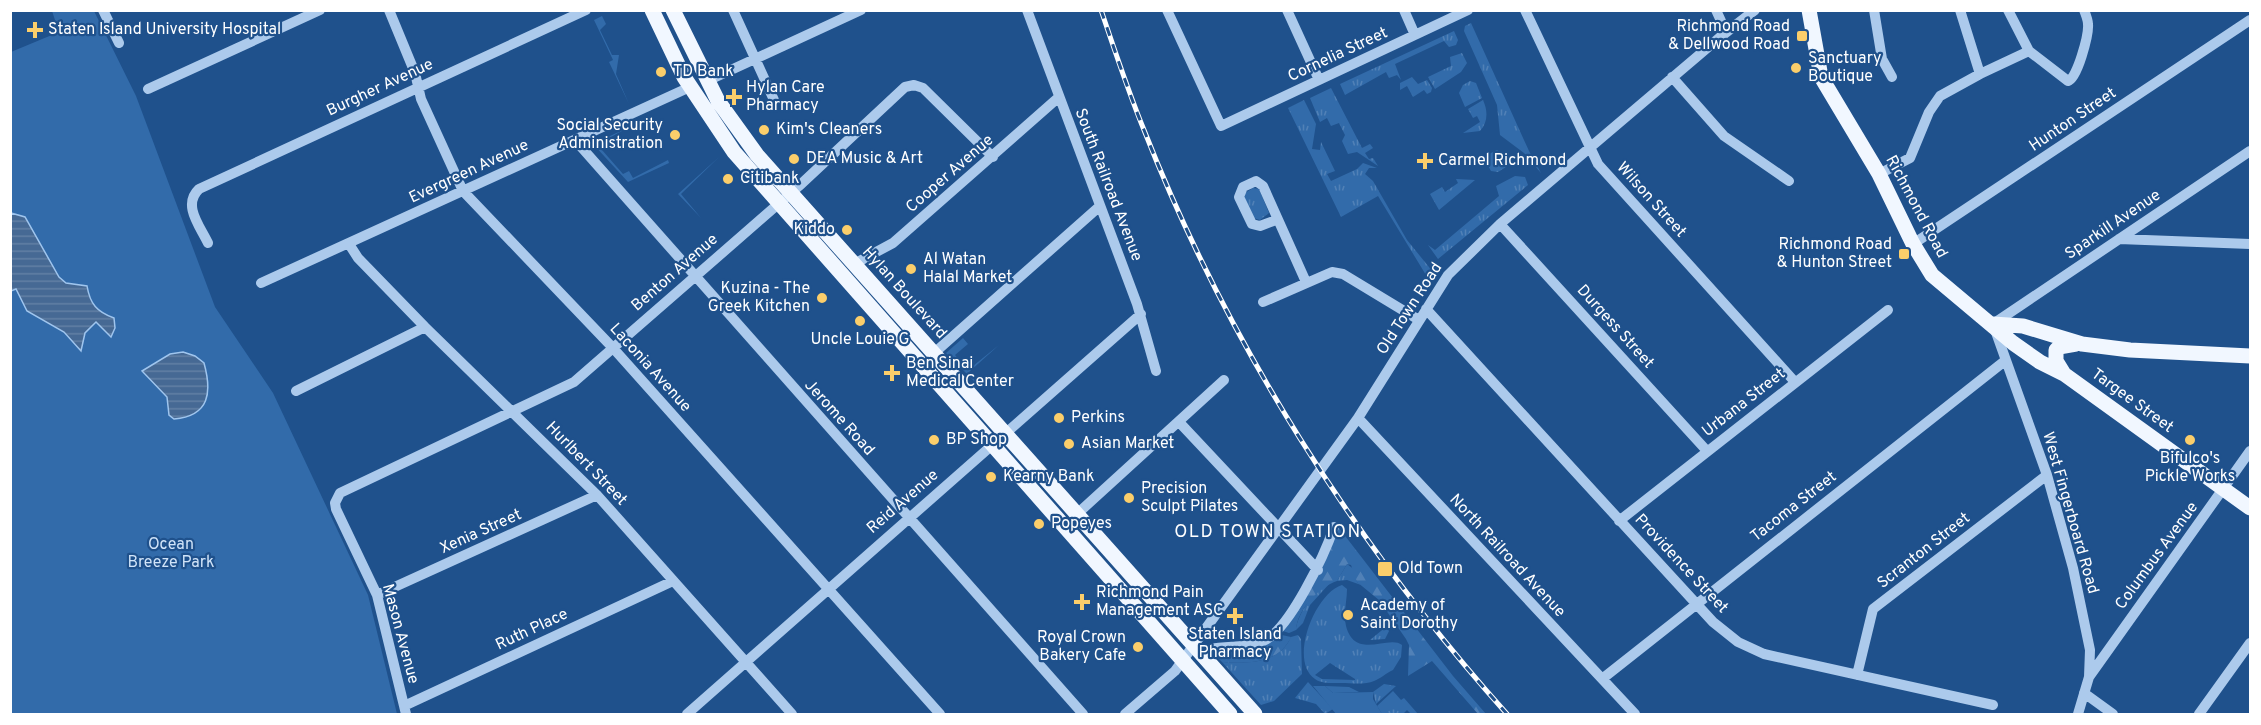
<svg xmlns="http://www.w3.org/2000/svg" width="2261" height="725" viewBox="0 0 2261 725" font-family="Overpass,sans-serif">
  <defs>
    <pattern id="grass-tufts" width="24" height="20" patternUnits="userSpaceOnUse" patternTransform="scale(1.5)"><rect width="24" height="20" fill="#326baa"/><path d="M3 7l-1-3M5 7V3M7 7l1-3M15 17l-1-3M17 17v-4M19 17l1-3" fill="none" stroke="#5181b7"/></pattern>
    <pattern id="forest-firs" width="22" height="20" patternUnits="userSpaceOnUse" patternTransform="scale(1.5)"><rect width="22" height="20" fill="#326baa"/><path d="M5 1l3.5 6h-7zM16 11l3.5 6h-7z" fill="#5181b7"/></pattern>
    <pattern id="water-rules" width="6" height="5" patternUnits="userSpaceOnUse" patternTransform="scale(1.5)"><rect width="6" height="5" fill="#466994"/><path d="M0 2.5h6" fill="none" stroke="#6280a4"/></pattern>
  </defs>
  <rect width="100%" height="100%" fill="#1f518c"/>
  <path fill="url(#grass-tufts)" fill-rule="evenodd" d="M1471,23L1529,151L1541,173L1524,153L1500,135L1497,105L1464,31L1465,26Z
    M1454,31L1458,40L1456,45L1449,47L1444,41L1395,64L1401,80L1397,75L1389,78L1386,72L1345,95L1340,84Z
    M1462,53L1467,63L1461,72L1435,89L1428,77L1451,66L1450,57Z
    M1412,77L1418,84L1427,80L1432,88L1431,92L1427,94L1424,90L1413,97L1407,86L1400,90V83Z
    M1470,81L1476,83L1482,98L1465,107L1459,93L1463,85Z
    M1331,88L1362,148L1370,144L1373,148L1365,153L1369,159L1373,158L1378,166L1357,152L1348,154L1342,141L1345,135L1339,123L1331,126L1327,118L1320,122L1310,98Z
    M1304,100L1316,124L1312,149L1320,150L1321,142L1335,171L1327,174L1331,181L1357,169L1363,163L1377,168H1369L1365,174L1373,181L1407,240L1433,272L1429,280L1378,196L1341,217L1288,108Z
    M1483,100C1488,111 1488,122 1480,131L1463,133L1480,122L1477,116L1473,118L1468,109Z
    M1497,150L1514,162L1498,172L1491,171L1487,164L1489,154Z
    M1515,176L1525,177L1528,185L1438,259L1428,245L1435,250L1499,196L1496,186Z
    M1456,179L1475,180L1439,210L1430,194L1442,187L1445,192L1458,183Z
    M1253,188L1259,189L1269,213L1260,220L1253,218L1244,198L1245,193Z
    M1347,564L1355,570L1357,582L1361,585L1347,580L1337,581Z
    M1330,583L1310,605L1303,623L1296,630C1296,617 1316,585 1330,583Z
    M1342,585L1347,589C1347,601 1343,614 1346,626C1355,661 1389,634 1402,645L1401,657L1393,670C1386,673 1380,679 1374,681C1365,685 1351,683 1342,683C1333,683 1322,684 1315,679C1288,661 1315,593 1342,585ZM1330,663L1355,679V680L1322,679L1315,675Z
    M1387,626L1389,631L1385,639L1370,640Z
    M1298,635L1301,639L1302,674L1274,701L1261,705L1222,662C1247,664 1279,664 1291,637Z
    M1308,682L1333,709L1325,714L1316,704L1295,698Z
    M1384,684L1396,686L1376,704L1373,692Z
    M1325,686L1349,687L1359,692L1333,693Z
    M1393,691L1401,700L1404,698L1418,714H1411L1407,710L1403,714H1382L1377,706Z"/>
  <path fill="url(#forest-firs)" d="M1339,528L1453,676L1486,714H1478L1432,661L1408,676L1409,645L1406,639L1379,600L1357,582L1351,565L1347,564L1337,581C1319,587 1297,610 1296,630L1289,633L1280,630L1319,574Z
    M1277,634L1291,637C1279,664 1247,664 1222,662L1214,654L1216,650Z"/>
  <path fill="#326baa" d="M52,11H94L136,96L215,307L273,393L368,595L397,714H11V52L59,32Z
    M602,16L606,24L600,30L612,55H619L616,74L629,104L609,62L613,60L594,20Z
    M629,127L604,141L607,147L602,150L623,174L629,171L633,178L668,160L669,163L628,182L593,144Z
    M719,157L681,194L701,218L678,194Z
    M963,338L968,344L955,355L968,370L999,345L969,372L977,384L946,353Z
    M1313,686H1325L1333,693L1373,692V699L1382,714H1336Z"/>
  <path fill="url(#water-rules)" stroke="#9fc5ee" stroke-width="1.5" d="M11,213L25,217L59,277L66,283L87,286C90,304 97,312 114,318L115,328L111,337L96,322L85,333L81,351L64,332L27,311L16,289L11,291Z
    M183,352L195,356L204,363C212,392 210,416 174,419L169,415L167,397L142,371L170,354Z"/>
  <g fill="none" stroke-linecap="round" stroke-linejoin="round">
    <path stroke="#accaec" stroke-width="10" d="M103,10L119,43
      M389,10L415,73L421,99L463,191L613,348L940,714
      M733,10L774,100
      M1027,10L1137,304L1156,371
      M1167,10L1221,126L1468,10
      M1287,10L1319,80
      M1404,10L1415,35
      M1525,10L1598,164L1795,382
      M1716,10L1726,32
      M1874,10L1882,59L1892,77
      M2008,10L2029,51L2068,81C2077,79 2089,35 2088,24C2088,20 2086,15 2084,10
      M1980,74L2029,51
      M1672,77L1724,136L1789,181
      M707,81L861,10
      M148,89L320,10
      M575,140L1083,714
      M1879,174L1910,158L1929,112L1940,96L1980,74L1960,10
      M1276,220L1260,226L1252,224L1239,197L1243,187L1256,181L1263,186L1306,282
      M1500,224L1707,451
      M2119,239L2250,244
      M208,243C200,226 182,205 199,189L586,10
      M349,244L358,258L425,327L597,495L792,714
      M1913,244L2250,20
      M854,264L893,243L1059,97
      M261,283L690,87
      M1263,302L1332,272L1343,274L1419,320
      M1426,309L1713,622L1738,642L1764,654L1993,705
      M933,354L1100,206
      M296,391L425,327
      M1358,418L1635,714
      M1179,422L1318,570
      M1077,514L1224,380
      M1619,521L1888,310
      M377,595L597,495
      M1199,651C1219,645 1244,649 1263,641C1289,631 1325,554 1334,527
      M1857,675L1873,609L2047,475
      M2089,677L2250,451
      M1602,679L2006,360
      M2084,693L2113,714
      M404,706L673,581
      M406,714L377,595L336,509L335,503L340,493L574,382L799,186L905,87L914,85L923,88L993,157
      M687,714L1141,314
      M1125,714L1175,671L1358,418L1448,275L1500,224L1719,38L1755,10
      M2078,714L2089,677L2090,650L2073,568L2047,475L1993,324L2250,151
      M2199,714L2250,643"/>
    <path stroke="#f1f7ff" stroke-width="15" d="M652,10L684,77L734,152L1230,714
      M673,10L718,101L757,155L1255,714
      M1809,10L1821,77L1879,174L1913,244L1932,275L2013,343L2040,362L2064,374L2250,508
      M1993,324L2023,326L2082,344L2130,350L2250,356
      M2064,374L2056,361V350L2059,347L2076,344"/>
    <defs>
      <path id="rail" d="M1101,10C1115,51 1128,91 1144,130C1228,344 1355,544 1507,714"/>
    </defs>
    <use href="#rail" stroke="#fff" stroke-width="5"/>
    <use href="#rail" stroke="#1f518c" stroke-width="3" stroke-dasharray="9" stroke-linecap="butt"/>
  </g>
  <g fill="#fbce6b" stroke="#1f518c" stroke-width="2">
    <path d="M32 21h6v6h6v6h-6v6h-6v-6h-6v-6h6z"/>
    <rect x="1796" y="30" width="12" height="12" rx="3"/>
    <circle cx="1796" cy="68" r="6"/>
    <circle cx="661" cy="72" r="6"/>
    <path d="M731 88h6v6h6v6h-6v6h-6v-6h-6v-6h6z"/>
    <circle cx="764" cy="130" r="6"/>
    <circle cx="675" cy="135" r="6"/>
    <circle cx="794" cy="159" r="6"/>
    <path d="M1422 152h6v6h6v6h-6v6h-6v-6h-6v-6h6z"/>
    <circle cx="728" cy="179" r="6"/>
    <circle cx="847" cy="230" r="6"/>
    <rect x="1898" y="248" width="12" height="12" rx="3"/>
    <circle cx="911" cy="269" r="6"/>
    <circle cx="822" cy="298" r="6"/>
    <circle cx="860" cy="321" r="6"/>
    <path d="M889 364h6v6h6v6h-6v6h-6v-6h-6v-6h6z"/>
    <circle cx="1059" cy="418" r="6"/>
    <circle cx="934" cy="440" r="6"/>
    <circle cx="2190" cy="440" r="6"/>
    <circle cx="1069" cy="444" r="6"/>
    <circle cx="991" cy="477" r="6"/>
    <circle cx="1129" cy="498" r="6"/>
    <circle cx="1039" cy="524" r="6"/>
    <rect x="1377" y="561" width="16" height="16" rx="3"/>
    <path d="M1079 593h6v6h6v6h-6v6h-6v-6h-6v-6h6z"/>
    <circle cx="1348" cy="615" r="6"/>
    <path d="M1232 607h6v6h6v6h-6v6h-6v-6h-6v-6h6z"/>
    <circle cx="1138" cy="647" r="6"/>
  </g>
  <g text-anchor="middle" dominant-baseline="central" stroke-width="4.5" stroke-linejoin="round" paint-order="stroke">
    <g font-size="16" fill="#fff" stroke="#1f518c" text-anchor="start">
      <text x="1790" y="27" text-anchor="end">Richmond Road<tspan x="1790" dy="18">&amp; Dellwood Road</tspan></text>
      <text x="48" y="30">Staten Island University Hospital</text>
      <text x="1808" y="59">Sanctuary<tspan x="1808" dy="18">Boutique</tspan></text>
      <text x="673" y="72">TD Bank</text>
      <text x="746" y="88">Hylan Care<tspan x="746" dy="18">Pharmacy</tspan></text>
      <text x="663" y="126" text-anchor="end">Social Security<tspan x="663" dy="18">Administration</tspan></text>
      <text x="776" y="130">Kim's Cleaners</text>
      <text x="806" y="159">DEA Music &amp; Art</text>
      <text x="1438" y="161">Carmel Richmond</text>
      <text x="740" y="179">Citibank</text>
      <text x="835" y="230" text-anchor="end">Kiddo</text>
      <text x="1892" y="245" text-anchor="end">Richmond Road<tspan x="1892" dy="18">&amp; Hunton Street</tspan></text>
      <text x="923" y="260">Al Watan<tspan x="923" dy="18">Halal Market</tspan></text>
      <text x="810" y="289" text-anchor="end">Kuzina - The<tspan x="810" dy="18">Greek Kitchen</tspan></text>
      <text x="860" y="340" text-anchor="middle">Uncle Louie G</text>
      <text x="906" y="364">Ben Sinai<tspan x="906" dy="18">Medical Center</tspan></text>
      <text x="1071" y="418">Perkins</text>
      <text x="946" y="440">BP Shop</text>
      <text x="1081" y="444">Asian Market</text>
      <text x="2190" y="459" text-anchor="middle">Bifulco's<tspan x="2190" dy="18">Pickle Works</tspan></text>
      <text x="1003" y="477">Kearny Bank</text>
      <text x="1141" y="489">Precision<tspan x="1141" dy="18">Sculpt Pilates</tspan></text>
      <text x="1051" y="524">Popeyes</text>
      <text x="1398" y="569">Old Town</text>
      <text x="1096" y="593">Richmond Pain<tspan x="1096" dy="18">Management ASC</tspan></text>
      <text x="1360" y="606">Academy of<tspan x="1360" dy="18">Saint Dorothy</tspan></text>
      <text x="1235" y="635" text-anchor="middle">Staten Island<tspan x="1235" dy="18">Pharmacy</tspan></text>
      <text x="1126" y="638" text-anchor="end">Royal Crown<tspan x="1126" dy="18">Bakery Cafe</tspan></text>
    </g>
    <g font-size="16" fill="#fff" stroke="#1f518c">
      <text transform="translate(1338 55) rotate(-25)">Cornelia Street</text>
      <text transform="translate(380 88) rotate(-25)">Burgher Avenue</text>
      <text transform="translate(2073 120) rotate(-34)">Hunton Street</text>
      <text transform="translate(469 172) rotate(-25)">Evergreen Avenue</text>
      <text transform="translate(950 174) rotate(-41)">Cooper Avenue</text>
      <text transform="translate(1108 185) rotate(69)">South Railroad Avenue</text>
      <text transform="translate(1651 200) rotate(48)">Wilson Street</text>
      <text transform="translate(1916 207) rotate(62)">Richmond Road</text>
      <text transform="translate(2113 225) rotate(-34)">Sparkill Avenue</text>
      <text transform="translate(675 273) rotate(-41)">Benton Avenue</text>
      <text transform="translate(904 293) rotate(48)">Hylan Boulevard</text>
      <text transform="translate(1410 309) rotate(-57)">Old Town Road</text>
      <text transform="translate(1615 327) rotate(48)">Durgess Street</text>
      <text transform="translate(650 368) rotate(48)">Laconia Avenue</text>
      <text transform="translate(2132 401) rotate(36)">Targee Street</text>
      <text transform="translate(1744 403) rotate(-38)">Urbana Street</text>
      <text transform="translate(839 418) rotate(48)">Jerome Road</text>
      <text transform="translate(586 464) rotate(46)">Hurlbert Street</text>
      <text transform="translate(903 502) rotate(-41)">Reid Avenue</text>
      <text transform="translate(1794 507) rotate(-38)">Tacoma Street</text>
      <text transform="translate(2070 513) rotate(74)">West Fingerboard Road</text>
      <text transform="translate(481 532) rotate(-24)">Xenia Street</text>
      <text transform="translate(1924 551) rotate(-38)">Scranton Street</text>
      <text transform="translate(1507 556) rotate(47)">North Railroad Avenue</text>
      <text transform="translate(2157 556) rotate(-54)">Columbus Avenue</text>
      <text transform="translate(1681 564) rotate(47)">Providence Street</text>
      <text transform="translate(532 630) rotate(-25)">Ruth Place</text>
      <text transform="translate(400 634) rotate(75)">Mason Avenue</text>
    </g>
    <g font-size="16" fill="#d1e4f9" stroke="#1f518c">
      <text x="171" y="545">Ocean<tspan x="171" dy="18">Breeze Park</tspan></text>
    </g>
    <g font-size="18" letter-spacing="1.5" fill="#fff" stroke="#1f518c">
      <text x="1268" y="532">OLD TOWN STATION</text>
    </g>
  </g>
  <rect width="2261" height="725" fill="none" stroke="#ffffff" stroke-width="24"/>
</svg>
